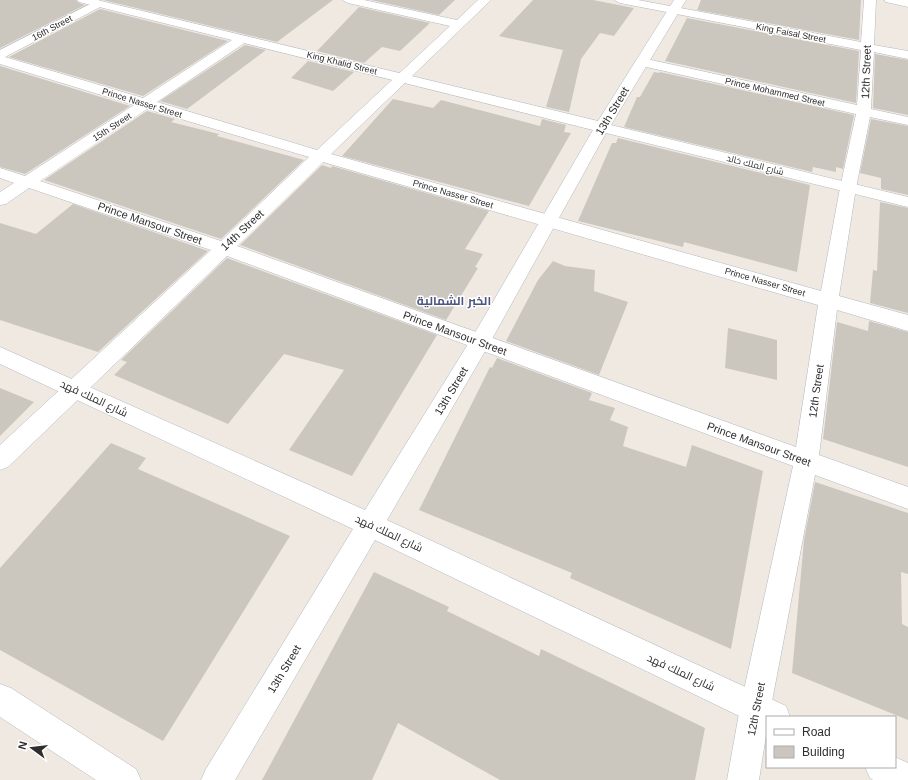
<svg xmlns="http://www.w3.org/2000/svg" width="908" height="780" viewBox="0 0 908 780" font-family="Helvetica,Cairo,sans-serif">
  <rect width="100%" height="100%" fill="#efe9e1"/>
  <path fill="#cbc7bf" d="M0,0H76L79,3L85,5L0,48Z
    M103,0H333L277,42Z
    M371,0H455L439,15Z
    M533,0H593L634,8L614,36L600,33L581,59L569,112L546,107L563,50L499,36Z
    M701,0H861L859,40L697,10Z
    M359,7L430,23L400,51L382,47L364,63L317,51Z
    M100,9L228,41L143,96L9,57Z
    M687,18L859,51L856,103L665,61Z
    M245,45L266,50L187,109L160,101Z
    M875,54L908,60V115L873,108Z
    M308,61L354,72L333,91L291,78Z
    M0,66L130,106L25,174L0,167Z
    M654,72L659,73L660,72L854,115L843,169L836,167V172L813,167L812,172L624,127L637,97H640Z
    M393,99L433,108L441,100L540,126L542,119L566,125L564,132L571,133L529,206L342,156Z
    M147,111L175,119L171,122L219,134L217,136L304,160L221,239L44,180Z
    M871,119L908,126V195L881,189V178L860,173Z
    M618,138L810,185L797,272L684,242L683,247L578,221L612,143H616Z
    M322,165L331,168L332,166L489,211L465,249L483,254L475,267L478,268L446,320L240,245Z
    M880,202L908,208V313L870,303L873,270L877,271Z
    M73,204L208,251L98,352L0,320V223L36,234Z
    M227,258L437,335L352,476L289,450L344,370L284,354L228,424L114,375L127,362L121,360Z
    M553,261L565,266L595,270L594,291L628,302L599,375L506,341L538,280Z
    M869,321L908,332V467L823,439L837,322L868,331Z
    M728,328L777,340V380L725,368Z
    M497,358L592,393L589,400L615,408L610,420L628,427L623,446L686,467L692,445L763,471L731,649L570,578L572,573L419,510L490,367L492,368Z
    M0,388L34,402L0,436Z
    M111,443L146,458L138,469L290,536L163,741L0,650V568Z
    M815,482L908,513V574L901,572L902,624L908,627V720L792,673L804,540Z
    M374,572L449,607L447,611L539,656L541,649L705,728L695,780H500L398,723L372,780H262Z"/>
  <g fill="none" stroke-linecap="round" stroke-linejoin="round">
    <defs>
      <path id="street" d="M98,0L102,2L104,4L102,6L5,57L143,98L238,36H246L248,39L246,42L157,102L317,150L450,26L348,3L342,0H364L457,20L478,0H491L331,154L821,291L840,188L856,114L642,66L637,65L635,62L637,59L642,58L857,105L861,50L620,3L614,0H638L861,42L864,0H876L874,45L908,51V59L874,52L871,109L908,117V125L870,117L856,188L839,296L908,315V331L837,310L819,455L908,487V509L815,475L769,717H767V729L759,780H727L740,708L793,466L227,256L8,467L0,470V445L211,250L29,188L6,204L0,205V192L14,183L0,178V168L25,176L134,105L0,64V50ZM147,109L309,157L221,241L40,181ZM323,162L818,305L796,447L237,246Z
        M884,0H908V7L886,2Z
        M0,684L11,688L136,769L141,780H96L0,717Z"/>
      <path id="secondary" d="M77,0H97L598,121L674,0H686L611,125L908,197V207L606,133L487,348L387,520L786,706L790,717H767V729L764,728L375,540L235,780H201L206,769L353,529L0,364V347L365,510L473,336L593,130L79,2Z
        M895,757L908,763V780H873L870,778L865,767H895Z"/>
    </defs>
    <use href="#street" stroke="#b4b7c1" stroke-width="1"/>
    <use href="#secondary" stroke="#b4b7c1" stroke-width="1"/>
    <use href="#street" fill="#fff" fill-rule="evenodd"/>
    <use href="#secondary" fill="#fff" fill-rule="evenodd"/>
  </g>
  <g text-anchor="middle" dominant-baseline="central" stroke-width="3" stroke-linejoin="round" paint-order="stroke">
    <g font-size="9" fill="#2e2e2e" stroke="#fff">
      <text transform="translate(52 28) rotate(-28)">16th Street</text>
      <text transform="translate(791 33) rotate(11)">King Faisal Street</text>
      <text transform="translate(342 63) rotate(14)">King Khalid Street</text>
      <text transform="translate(775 92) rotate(13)">Prince Mohammed Street</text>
      <text transform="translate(142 103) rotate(17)">Prince Nasser Street</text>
      <text transform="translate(112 127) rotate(-33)">15th Street</text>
      <text transform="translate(755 165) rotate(14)">شارع الملك خالد</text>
      <text transform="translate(453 194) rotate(16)">Prince Nasser Street</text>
      <text transform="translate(765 282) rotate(16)">Prince Nasser Street</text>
    </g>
    <g font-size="11" fill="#2e2e2e" stroke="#fff">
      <text transform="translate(866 72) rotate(-88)">12th Street</text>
      <text transform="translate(612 111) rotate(-59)">13th Street</text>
      <text transform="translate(150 223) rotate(19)">Prince Mansour Street</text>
      <text transform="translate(242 230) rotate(-43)">14th Street</text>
      <text transform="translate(455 333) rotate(20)">Prince Mansour Street</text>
      <text transform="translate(451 391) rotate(-59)">13th Street</text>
      <text transform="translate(816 391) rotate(-82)">12th Street</text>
      <text transform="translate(94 398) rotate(25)">شارع الملك فهد</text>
      <text transform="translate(759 444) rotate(20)">Prince Mansour Street</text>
      <text transform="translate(389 533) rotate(25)">شارع الملك فهد</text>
      <text transform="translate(284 669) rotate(-59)">13th Street</text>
      <text transform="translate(681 672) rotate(25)">شارع الملك فهد</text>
      <text transform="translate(756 709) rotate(-79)">12th Street</text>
    </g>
    <g font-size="12" font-weight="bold" fill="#4d5680" stroke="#fff">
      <text x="454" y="301">الخبر الشمالية</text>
    </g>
  </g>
  <rect x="766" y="716" width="130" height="52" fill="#ffffff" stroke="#ababab"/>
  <rect x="774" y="729" width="20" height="6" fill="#ffffff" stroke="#ababab"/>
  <text x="802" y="736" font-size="12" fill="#2e2e2e">Road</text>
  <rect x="774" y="746" width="20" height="12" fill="#cbc7bf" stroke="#ababab"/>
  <text x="802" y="756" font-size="12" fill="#2e2e2e">Building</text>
  <g transform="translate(32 748) rotate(285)" stroke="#ffffff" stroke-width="3" paint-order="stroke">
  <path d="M0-3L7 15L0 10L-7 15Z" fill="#2e2e2e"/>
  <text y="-6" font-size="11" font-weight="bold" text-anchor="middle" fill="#2e2e2e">N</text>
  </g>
</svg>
